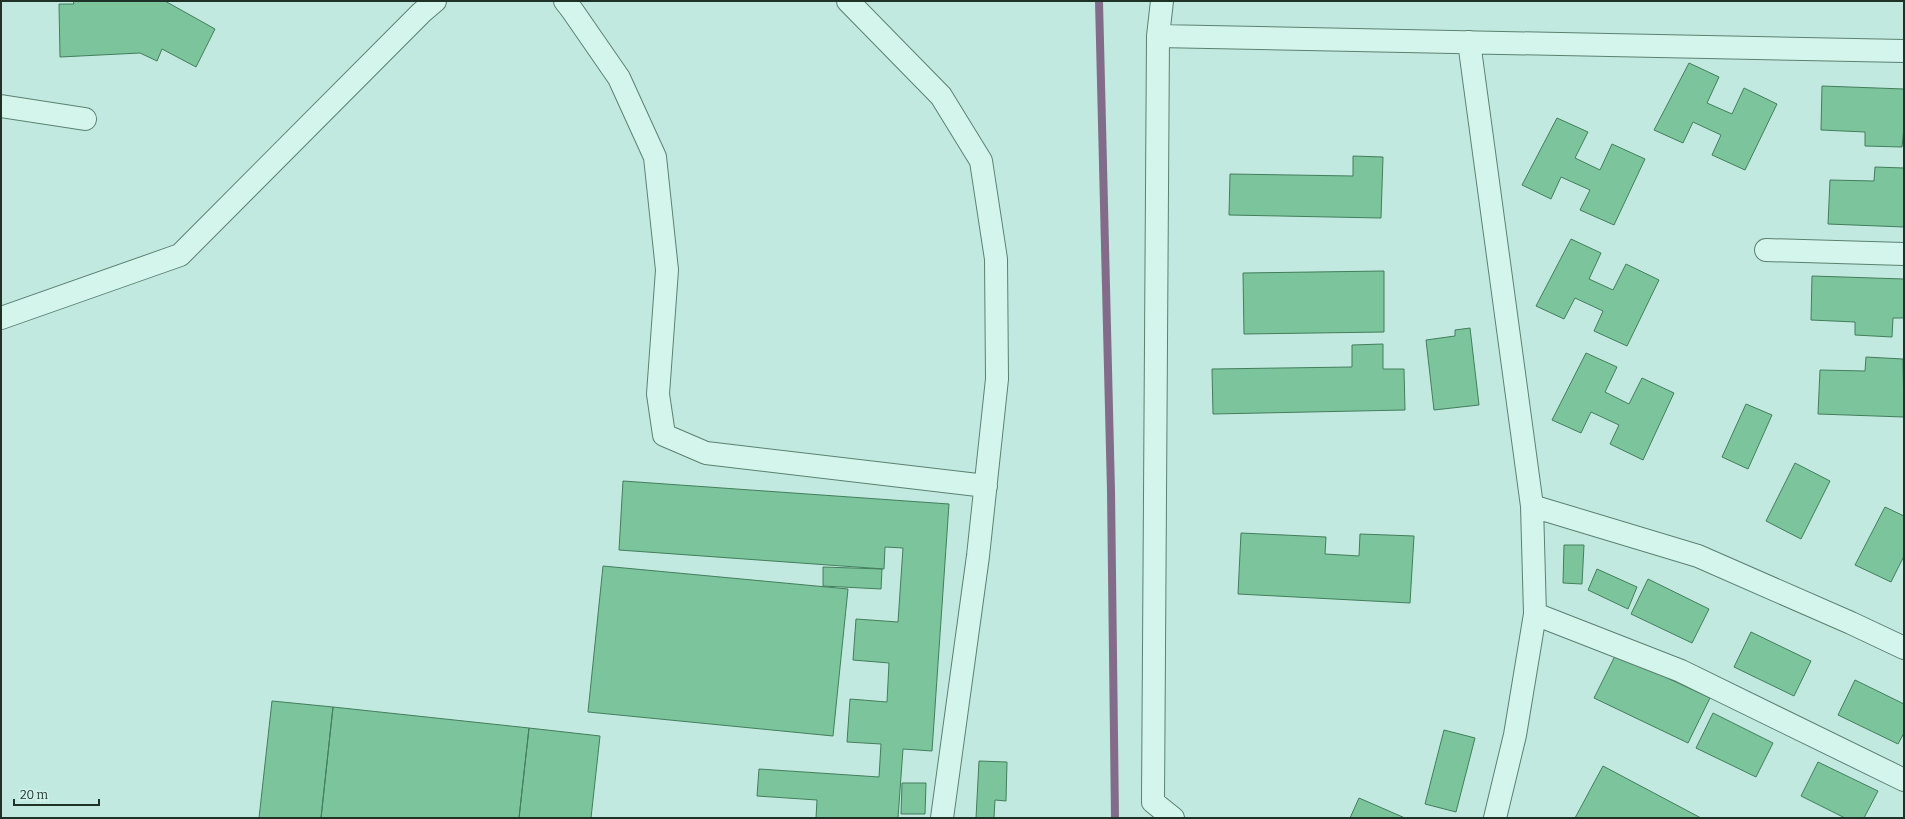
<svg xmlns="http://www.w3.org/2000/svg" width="1905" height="819" viewBox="0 0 1905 819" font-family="Bitter,serif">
  <rect width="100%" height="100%" fill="#c2e9df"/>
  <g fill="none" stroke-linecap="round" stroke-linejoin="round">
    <path stroke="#836c89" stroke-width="8" d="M1099,1L1111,491L1115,818"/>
  </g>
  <path fill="#7bc49c" stroke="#437e5c" d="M73,1H165L215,29L196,67L162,49L157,61L140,53L60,57L59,4H74Z
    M1689,63L1719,77L1707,103L1732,114L1744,88L1777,104L1745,170L1712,155L1721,135L1693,122L1683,143L1654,130Z
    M1822,86L1904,89V128L1902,147L1865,146V132L1821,130Z
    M1557,118L1588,132L1575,158L1600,170L1612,144L1645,159L1614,225L1580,210L1590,190L1561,177L1551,199L1522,185Z
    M1353,156L1383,157L1381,218L1229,215L1230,174L1353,176Z
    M1875,167L1904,168V227L1828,224L1830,180L1874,181Z
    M1571,239L1601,253L1589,279L1613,290L1626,264L1659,280L1627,346L1594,331L1603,311L1575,298L1564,319L1536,306Z
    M1384,271V332L1244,334L1243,273Z
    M1812,276L1904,279V318H1893L1892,337L1855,335V322L1811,320Z
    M1470,328L1479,405L1434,410L1426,340L1455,336V330Z
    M1383,344V369H1404L1405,410L1213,414L1212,369L1352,367V345Z
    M1586,353L1617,367L1605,392L1629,404L1642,378L1674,393L1643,460L1610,444L1619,425L1591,412L1581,433L1552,420Z
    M1866,357L1903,359L1904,417L1818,414L1820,370L1865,371Z
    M1746,404L1772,415L1748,469L1722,457Z
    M1795,463L1830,481L1801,539L1766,521Z
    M623,481L949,504L932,751L903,749L898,818H816L817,800L757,796L759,769L879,777L881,744L847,742L850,699L887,702L889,663L853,660L856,619L898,622L903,548L885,547L884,569L619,550Z
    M1885,507L1904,516V556L1891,582L1855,565Z
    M1241,533L1326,537L1325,554L1359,556L1360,534L1414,536L1410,603L1238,594Z
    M1564,545H1584L1582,584L1563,583Z
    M603,566L848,589L833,736L588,712Z
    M823,567L882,569L881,589L823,586Z
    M1597,569L1637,587L1628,609L1588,590Z
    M1648,579L1709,609L1692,643L1631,614Z
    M1751,632L1811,661L1794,696L1734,667Z
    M1616,654L1710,698L1688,743L1594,698Z
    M1855,680L1904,704V733L1898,744L1838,715Z
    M272,701L333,707L321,818H259Z
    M333,707L529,728L519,818H321Z
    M1713,713L1773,743L1756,777L1696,748Z
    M529,728L600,736L591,818H519Z
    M1444,730L1475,738L1456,812L1425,804Z
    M979,761L1007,762L1006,801L995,800L994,818H976Z
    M1818,762L1878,791L1864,818H1845L1801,796Z
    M1603,766L1701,818H1575Z
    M902,783H926L925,814H901Z
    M1359,798L1405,818H1350Z"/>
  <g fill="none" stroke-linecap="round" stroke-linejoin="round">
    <defs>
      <path id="minor" d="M565,1L572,10L619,78L655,157L667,270L658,394L664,435L706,453L986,486
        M848,1L941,96L981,161L996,259L997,379L978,556L942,818
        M1162,1L1158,36L1153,802L1173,818
        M1158,36L1904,51
        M1469,42L1532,506L1535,614L1515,735L1495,818
        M1,106L85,119
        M1766,250L1904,254
        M1,318L180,255L421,13L435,1
        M1532,506L1698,556L1851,623L1904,648
        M1535,614L1681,671L1904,780"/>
    </defs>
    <use href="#minor" stroke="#5b8170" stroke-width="24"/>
    <use href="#minor" stroke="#d4f5ec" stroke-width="22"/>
  </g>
  <rect width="1905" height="819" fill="none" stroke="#1e3228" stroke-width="4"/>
  <path d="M14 799v6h85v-6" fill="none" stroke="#1e3228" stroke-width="2"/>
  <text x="20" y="799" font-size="12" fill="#1e3228" stroke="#d0f1e9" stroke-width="3" paint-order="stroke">20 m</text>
</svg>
